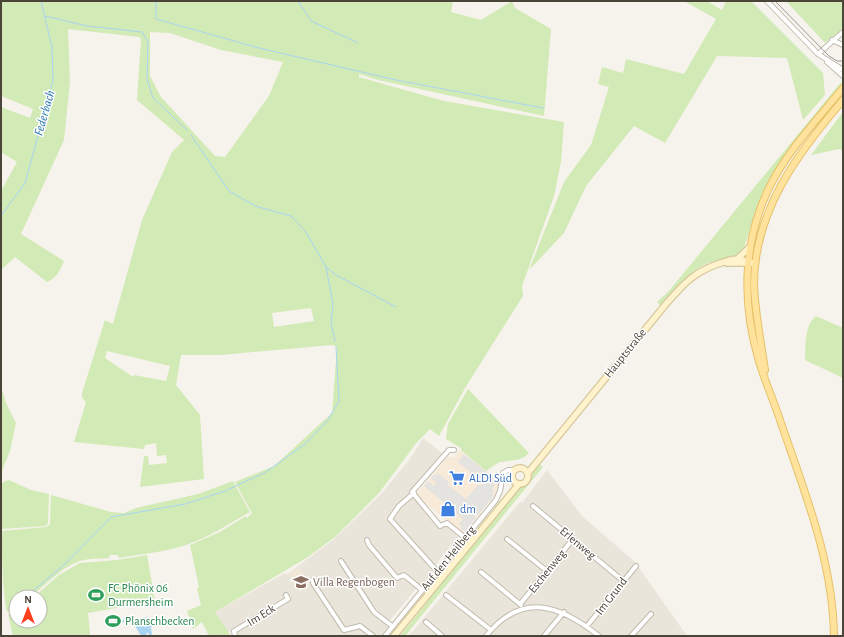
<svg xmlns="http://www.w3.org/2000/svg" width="844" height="637" viewBox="0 0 844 637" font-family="'Alegreya Sans',sans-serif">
  <rect width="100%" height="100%" fill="#f6f3ec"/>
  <path fill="#eae5da" d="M423,438L442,453L410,493L440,527L447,525L460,535L432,569V573L423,585H419L387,624L388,627L381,636H237V632L235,629L228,632L215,612L285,573L286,575L334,539L381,494L410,459Z
    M547,470L582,516L635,562L687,636H409L520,502L522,503Z"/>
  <path fill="#f7ead8" d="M460,450L497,480L498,485L495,495L463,534L417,496V493L448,457H454Z"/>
  <path fill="#efe8d6" d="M299,567L311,584L299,592L288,574Z"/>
  <path fill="#d2eab5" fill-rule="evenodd" d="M1,1H453L451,12L481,20L512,1L515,8L551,29L544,116L378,80L359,74V77L444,101L564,122L561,162L554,196L522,286L523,296L465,388L439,436L430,429L417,442L379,493L335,537L308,557L215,612L231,636H209L202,622L193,629L187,611L201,605L197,588L199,587L190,545L220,532L246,516L248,520L247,518L252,513L235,482L274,466L332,413L337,347L332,345L221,355H181L176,385L200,415L204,479L140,487L144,456H148L149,465L167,463L166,455L157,456L156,443L145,445L144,449L74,442L86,402L82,398V393L104,323L105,320L113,324L142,220L172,152L184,140L137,100L141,39L139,37L68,29L70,82L64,140L21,234L64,261C60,270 57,278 47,282L15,257L1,270V191L17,162L1,152V107L30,118L33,109L1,96ZM150,32L170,33L221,50L283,62L269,96L225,157L215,156L161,97L150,76ZM311,308L314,321L274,327L272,313ZM107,351L170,366L166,381L134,375L133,377L105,358Z
    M684,1H707L722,10L726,1H751L823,73L825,95L803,120L787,58L717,56L665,143L634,126L586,186L564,233L529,270L564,182L591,145L609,87L598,84L602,67L623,73L626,59L684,74L716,19Z
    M786,1H843V28L825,43Z
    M842,81L840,88L758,204L743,251L736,256L708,263L697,269L681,282L661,306L657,302L668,292Z
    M843,112V151L839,149L811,155Z
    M816,316L843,328V378L805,360C806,345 804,326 816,316Z
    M1,386L6,403L16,423L10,451L1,473Z
    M468,389L529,453C522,461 511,460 501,462C496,463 491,468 486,471L461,450V448L446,439L448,424Z
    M538,463L543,467L405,636H400L520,486L528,481L530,472Z
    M9,480L31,490L49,494L48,523L46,526L1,529V484L5,481Z
    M233,481L250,512C229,524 209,537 186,545C164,552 141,554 119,558L118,555H110L109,558C101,559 92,558 84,560C66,563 45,585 31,597H16V605L8,612L6,610L3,581L1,531L47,527L50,524L51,495L111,512L124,513L136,508L198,494Z
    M147,555L155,601L88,613L90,636H13L8,614L16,611V621H40V597H34L59,575L80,563L117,560Z"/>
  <path fill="#e5e3e0" d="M464,454L494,478L493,481L496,483L492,489L494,491L492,493L494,495L478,515L475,513L474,515L476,518L465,532L460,528L462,526L459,524L463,519L424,486L428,481L434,486L436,483L431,478L434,474L436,476L438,473L449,482L448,485L466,499L478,485H482L484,483L458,462Z"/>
  <path fill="#a9d4f2" d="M146,617L149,619L153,626L148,629L151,628L152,635L150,636L147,632L146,636H141L135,626L139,623L143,626L141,619Z"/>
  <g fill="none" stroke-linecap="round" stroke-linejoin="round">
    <path stroke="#a9d4f2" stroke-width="1" d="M156,1V19L259,48L396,80L543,108
      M298,1L311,21L358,43
      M45,16L87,26L142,32L148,42L147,79L153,98L187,130
      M191,135L229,191L255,206L291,216L306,232L326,267L336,275L396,307
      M1,216L25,183L53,81L52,47L41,1
      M326,267L333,304L331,323L335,341
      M27,596L65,564L111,517L185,504L225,491L266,472L305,444L328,420L339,401L336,347
      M115,621L120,620L119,616
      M119,621L123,622L125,617"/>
    <defs>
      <path id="street" d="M767,1L818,54L843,70
        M832,40L843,45
        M818,54L843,32
        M827,62L843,76
        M454,450H449L412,492L440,526L447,523L464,537
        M502,476L513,475
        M414,493L399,506L390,519L437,571
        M533,506L622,580
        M507,539L547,571
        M367,540L369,545L397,578L404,575L422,590
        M341,561L374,612L392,626
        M481,572L521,605
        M313,580V583L344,630L360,626L373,636
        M446,595L491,630
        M521,603L573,539
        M426,622L442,636
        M587,626L636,566
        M235,636L234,631L288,599L286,595
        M385,636L496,500L500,491L503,473L508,470H516
        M486,636C522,591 560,605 599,636
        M544,636L564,612
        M631,636L651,614"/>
      <path id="secondary" d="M737,259L750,247
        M727,263H755
        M512 476a8 8 0 1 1 16 0a8 8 0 1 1-16 0Z
        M528,473L666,304C684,283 696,270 724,262C732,259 740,257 748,263
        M394,636L519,484"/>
      <path id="primary" d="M765,370C761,342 755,313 754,285C754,211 797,154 843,100
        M834,636C833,562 805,493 781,423C774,401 764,380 758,358C742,302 743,243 768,190C786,152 817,120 843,88"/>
    </defs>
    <use href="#street" stroke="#c2bbae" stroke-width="6"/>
    <use href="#secondary" stroke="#d6c79b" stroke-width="8"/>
    <use href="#primary" stroke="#e6c16a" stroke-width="8"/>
    <use href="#street" stroke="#fff" stroke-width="4"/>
    <use href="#secondary" stroke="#fff3cd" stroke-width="5.5"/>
    <use href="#primary" stroke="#ffe39c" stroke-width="6"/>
    <path stroke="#9a9a9a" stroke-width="1" d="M775,1L829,56L837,61H843"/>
  </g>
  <defs>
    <symbol id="supermarket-bare" viewBox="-9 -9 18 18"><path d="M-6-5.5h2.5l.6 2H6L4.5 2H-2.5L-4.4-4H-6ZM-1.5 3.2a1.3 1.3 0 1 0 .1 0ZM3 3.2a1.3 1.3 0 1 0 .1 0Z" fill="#3f7fe0" stroke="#fff" stroke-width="2.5" paint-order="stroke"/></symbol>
    <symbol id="shop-bare" viewBox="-9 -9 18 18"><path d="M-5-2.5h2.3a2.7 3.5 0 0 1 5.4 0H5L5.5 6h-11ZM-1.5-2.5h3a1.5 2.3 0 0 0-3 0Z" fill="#3f7fe0" stroke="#fff" stroke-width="2.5" paint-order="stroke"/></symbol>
    <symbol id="school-bare" viewBox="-9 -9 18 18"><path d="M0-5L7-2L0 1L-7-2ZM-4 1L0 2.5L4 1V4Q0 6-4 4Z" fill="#8d6e63" stroke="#fff" stroke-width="2.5" paint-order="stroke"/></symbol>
    <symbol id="stadium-bare" viewBox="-9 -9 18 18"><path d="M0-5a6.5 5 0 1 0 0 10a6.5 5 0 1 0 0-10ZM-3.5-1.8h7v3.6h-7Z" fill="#2e9e5b" stroke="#fff" stroke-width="2.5" paint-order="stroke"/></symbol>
  </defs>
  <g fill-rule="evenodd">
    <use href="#supermarket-bare" x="446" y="467" width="22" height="22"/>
    <use href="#shop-bare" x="437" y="498" width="22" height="22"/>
    <use href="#school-bare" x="290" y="571" width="22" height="22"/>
    <use href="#stadium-bare" x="85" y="584" width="22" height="22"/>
    <use href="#stadium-bare" x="102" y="610" width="22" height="22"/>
  </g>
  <g text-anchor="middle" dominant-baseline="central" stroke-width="3" stroke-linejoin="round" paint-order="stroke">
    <g font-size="12" fill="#4b4439" stroke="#fff">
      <text transform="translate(625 353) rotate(-51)">Hauptstraße</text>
      <text transform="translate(578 543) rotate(40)">Erlenweg</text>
      <text transform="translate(448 558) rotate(-51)">Auf den Heilberg</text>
      <text transform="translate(547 571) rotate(-51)">Eschenweg</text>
      <text transform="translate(611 596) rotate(-52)">Im Grund</text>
      <text transform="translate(261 615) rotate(-32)">Im Eck</text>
    </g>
    <g font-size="12" fill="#366cbe" stroke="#fff" text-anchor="start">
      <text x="469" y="478">ALDI Süd</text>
      <text x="460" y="509">dm</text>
    </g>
    <g font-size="12" fill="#785e54" stroke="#fff" text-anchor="start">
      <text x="313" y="582">Villa Regenbogen</text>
    </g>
    <g font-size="12" fill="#27864d" stroke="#fff" text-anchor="start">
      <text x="108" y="588">FC Phönix 06<tspan x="108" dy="14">Durmersheim</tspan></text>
      <text x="125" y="621">Planschbecken</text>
    </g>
    <g font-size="13" font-style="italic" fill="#2e7ab2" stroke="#fff">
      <text transform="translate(45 113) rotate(-74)">Federbach</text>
    </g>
  </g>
  <rect width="844" height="637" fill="none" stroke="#4b4439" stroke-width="4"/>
  <g transform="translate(28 609)"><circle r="19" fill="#ffffff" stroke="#b7b4b0"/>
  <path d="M0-3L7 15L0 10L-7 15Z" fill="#fc3f1d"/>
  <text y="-6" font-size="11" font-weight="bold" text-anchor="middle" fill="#4b4439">N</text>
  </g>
</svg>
